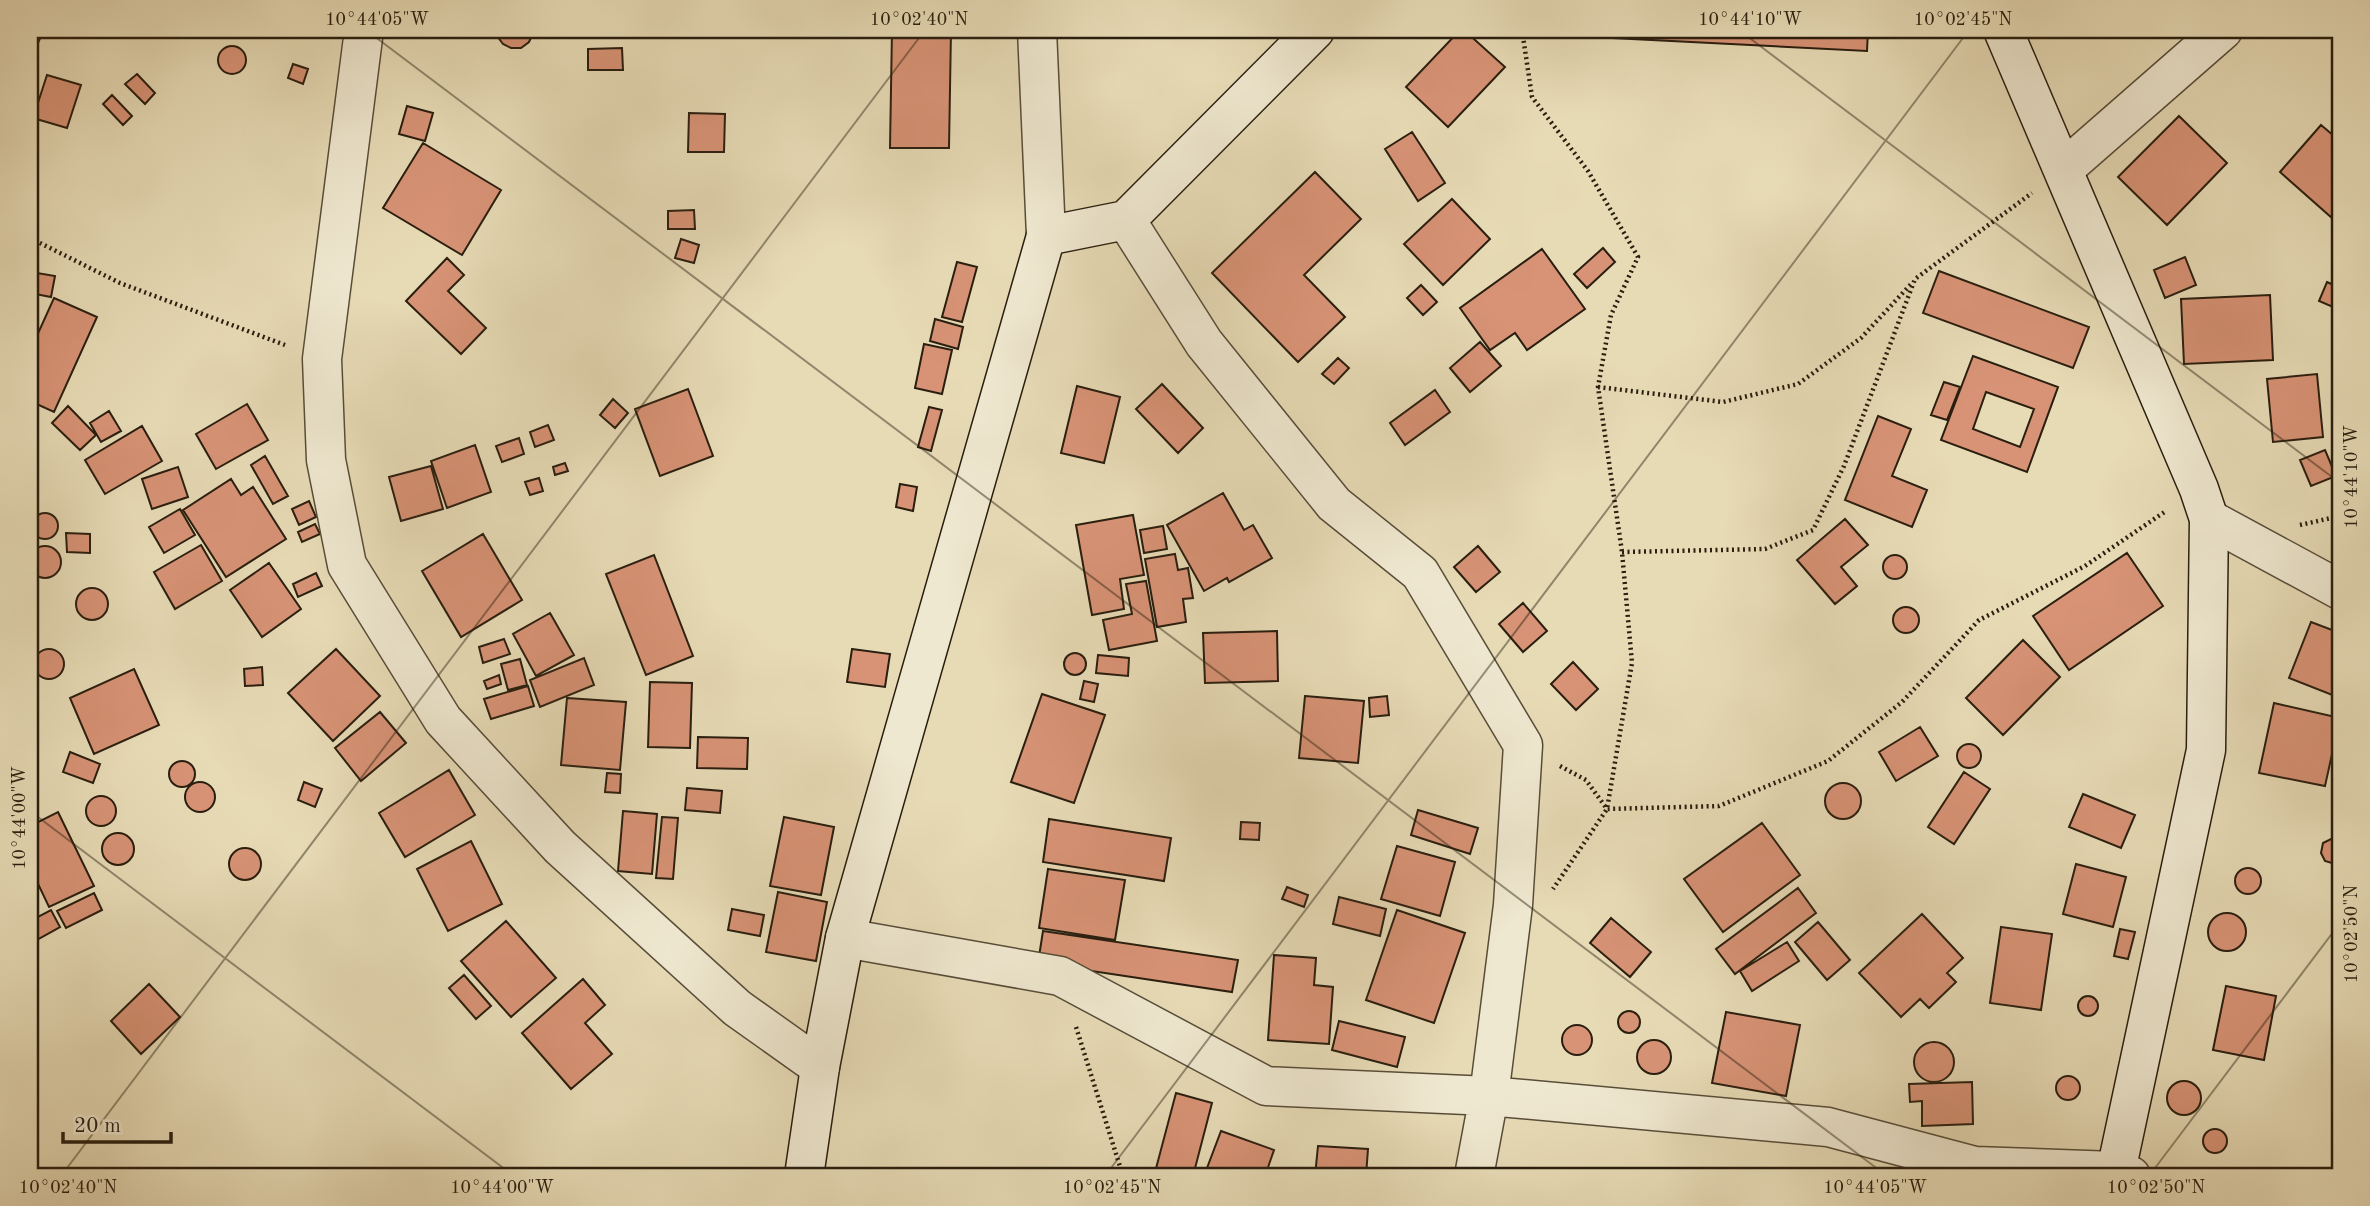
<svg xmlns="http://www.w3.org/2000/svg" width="2370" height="1206" viewBox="0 0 2370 1206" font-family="'Old Standard TT',serif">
  <rect width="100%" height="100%" fill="#e7dbb6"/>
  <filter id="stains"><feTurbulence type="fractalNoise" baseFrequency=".00286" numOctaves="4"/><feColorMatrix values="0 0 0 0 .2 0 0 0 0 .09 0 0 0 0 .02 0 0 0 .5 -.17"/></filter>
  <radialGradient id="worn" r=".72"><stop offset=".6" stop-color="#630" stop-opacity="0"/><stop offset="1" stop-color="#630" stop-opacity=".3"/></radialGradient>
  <path fill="#d89376" stroke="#291e0f" stroke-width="2" fill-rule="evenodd" d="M30,30H44L30,60Z
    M497,30H533V33L529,42L521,48H511L503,44L497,36Z
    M749,30H804V35L749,34Z
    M892,30H951L949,148H890Z
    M953,30H970L971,35L954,36Z
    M1460,30H1464L1505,67L1448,127L1406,87Z
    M1594,30H1868L1867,51L1593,37Z
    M218 60a14 14 0 1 1 28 0a14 14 0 1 1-28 0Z
    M622,48L623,70H588V49Z
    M293,64L308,69L303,84L288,78Z
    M137,74L155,93L145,104L125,84Z
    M47,75L81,85L67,128L33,118Z
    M30,94L37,96L32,110L30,109Z
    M112,95L132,116L123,125L103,104Z
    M407,106L433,113L425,141L399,134Z
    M689,113L725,114L724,152H688Z
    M2179,116L2227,163L2167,225L2118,177Z
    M2321,125L2340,141V208L2332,218L2280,172Z
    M1412,132L1445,183L1418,201L1385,149Z
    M423,143L501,190L462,255L383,208Z
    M1315,172L1361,219L1304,275L1345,317L1298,362L1212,273Z
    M1452,199L1490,239L1443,285L1404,244Z
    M694,210L695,229H668V211Z
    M681,239L699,245L694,263L675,258Z
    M1603,248L1615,262L1587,288L1574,274Z
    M1542,249L1585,309L1527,350L1515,333L1490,350L1460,308Z
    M2185,257L2196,285L2165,298L2154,270Z
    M447,258L464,275L448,291L486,328L461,354L406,301Z
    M957,262L977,267L962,322L942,317Z
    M1939,271L2089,327L2073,368L1923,313Z
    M31,272L55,276L51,297L30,293Z
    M2327,282L2340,288V310L2319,301Z
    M1421,285L1437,302L1423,315L1407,298Z
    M2270,295L2273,360L2184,364L2181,299Z
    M54,298L97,317L54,412L30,401V351Z
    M935,319L963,327L958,349L930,341Z
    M1480,342L1501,366L1470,392L1450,368Z
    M924,344L952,350L942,394L915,388Z
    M1973,356L2058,387L2027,472L1941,440ZM1986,392L2034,409L2020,447L1973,429Z
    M1338,358L1349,368L1334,384L1322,374Z
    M2317,374L2323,437L2273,442L2267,379Z
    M1944,382L1960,387L1947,420L1931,415Z
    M1162,384L1203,428L1178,453L1136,409Z
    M1077,386L1120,397L1104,463L1061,453Z
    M688,389L713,456L660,476L635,409Z
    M1435,390L1450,412L1405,445L1390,423Z
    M613,399L628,413L615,428L600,415Z
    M247,404L268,440L216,469L196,434Z
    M68,406L96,435L80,450L52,423Z
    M929,407L942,410L931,451L918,447Z
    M109,411L121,431L101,442L90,423Z
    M1878,416L1911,429L1892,476L1927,490L1912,527L1845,500Z
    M548,425L554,440L535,447L530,432Z
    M142,426L162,461L105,494L85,460Z
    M519,438L524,454L502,462L496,446Z
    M475,445L491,492L447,508L431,461Z
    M2325,450L2336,476L2311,486L2300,460Z
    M265,456L288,496L273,504L251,465Z
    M565,463L568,471L555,475L553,467Z
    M431,466L443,509L401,521L389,477Z
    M178,467L188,497L152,509L142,479Z
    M539,478L543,491L530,495L525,482Z
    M231,479L241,495L253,487L286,539L226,577L183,510Z
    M900,484L917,487L913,511L896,507Z
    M1223,493L1244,530L1253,525L1272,558L1229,582L1227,578L1204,591L1167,525Z
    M309,501L316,517L299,525L292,509Z
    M180,509L195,535L164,553L149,527Z
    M32 526a13 13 0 1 1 26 0a13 13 0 1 1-26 0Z
    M1133,515L1144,575L1120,579L1124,609L1092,615L1076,525Z
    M1845,519L1868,545L1841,567L1857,586L1835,604L1797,560Z
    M315,524L320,534L302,542L298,532Z
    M1163,526L1167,549L1144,553L1140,530Z
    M66,533L90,534V553L67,552Z
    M483,534L522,600L461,637L422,571Z
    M201,545L222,581L175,609L154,572Z
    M29 562a16 16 0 1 1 32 0a16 16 0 1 1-32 0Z
    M1478,546L1500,572L1476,592L1454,567Z
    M2127,553L2163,606L2069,670L2033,616Z
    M1175,554L1178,570L1188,568L1193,598L1183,599L1186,622L1157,627L1145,559Z
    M654,555L693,656L646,675L606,574Z
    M1883 567a12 12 0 1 1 24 0a12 12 0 1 1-24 0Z
    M269,563L301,609L262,637L230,590Z
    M316,573L322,586L298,597L293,584Z
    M1146,581L1157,641L1109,650L1103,620L1132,614L1126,584Z
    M76 604a16 16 0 1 1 32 0a16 16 0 1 1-32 0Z
    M1523,603L1547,631L1523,652L1499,624Z
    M1893 620a13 13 0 1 1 26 0a13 13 0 1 1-26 0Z
    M550,613L574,655L536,676L513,634Z
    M2311,622L2340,633V698L2289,678Z
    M1277,631L1278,681L1205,683L1203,633Z
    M504,639L510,654L483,663L479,647Z
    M2023,640L2060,677L2003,735L1966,698Z
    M34 664a15 15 0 1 1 30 0a15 15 0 1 1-30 0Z
    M336,649L380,696L333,741L288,693Z
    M852,649L890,654L885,687L847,682Z
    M1064 664a11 11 0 1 1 22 0a11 11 0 1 1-22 0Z
    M1098,655L1129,658L1128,676L1096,673Z
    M584,658L594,685L540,707L530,680Z
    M520,659L527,685L508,690L501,664Z
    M1573,662L1598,689L1576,710L1551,684Z
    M262,667L263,685L245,686L244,669Z
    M134,669L159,725L94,754L70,698Z
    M499,675L501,684L487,689L484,681Z
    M1084,681L1098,684L1094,702L1080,699Z
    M650,682L692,683L690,748L648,747Z
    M528,686L534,706L491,719L484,699Z
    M1042,694L1105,715L1074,803L1011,782Z
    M1305,696L1364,701L1358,763L1299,758Z
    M1387,696L1389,715L1370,717L1369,698Z
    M567,698L626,702L620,770L561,765Z
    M2274,703L2340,718L2325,786L2259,773Z
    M380,712L406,743L361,781L335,748Z
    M1920,727L1938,756L1896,781L1879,752Z
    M698,737L748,738L747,769L697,768Z
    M1957 756a12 12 0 1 1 24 0a12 12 0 1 1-24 0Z
    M70,752L100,764L93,783L63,772Z
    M169 774a13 13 0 1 1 26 0a13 13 0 1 1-26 0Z
    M449,770L475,815L405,857L379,813Z
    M1964,772L1990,789L1954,844L1928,827Z
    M607,773L621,774L620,793L605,792Z
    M304,782L322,789L315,807L298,800Z
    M185 797a15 15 0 1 1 30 0a15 15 0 1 1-30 0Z
    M1825 801a18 18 0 1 1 36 0a18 18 0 1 1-36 0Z
    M687,788L722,791L720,813L685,810Z
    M2083,794L2135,815L2121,848L2069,827Z
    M86 811a15 15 0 1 1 30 0a15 15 0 1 1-30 0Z
    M1418,810L1478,828L1470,854L1411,835Z
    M623,811L657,814L652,874L618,871Z
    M58,812L94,886L49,907L30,867V826Z
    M662,817L678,818L673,879L656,878Z
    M784,817L834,827L821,895L770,886Z
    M1049,819L1171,838L1164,881L1043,862Z
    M1241,822L1260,823L1259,840L1240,839Z
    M1762,823L1800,875L1723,932L1684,879Z
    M102 849a16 16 0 1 1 32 0a16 16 0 1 1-32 0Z
    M2331,839L2340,841V861L2335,864L2325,861L2321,853L2323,843Z
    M471,841L502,904L448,931L417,869Z
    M1397,846L1455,862L1440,916L1381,899Z
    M229 864a16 16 0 1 1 32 0a16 16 0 1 1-32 0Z
    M2076,864L2126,877L2113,927L2063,914Z
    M2235 881a13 13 0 1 1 26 0a13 13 0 1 1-26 0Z
    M1048,869L1125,880L1115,940L1039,928Z
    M1287,887L1308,895L1304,907L1282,899Z
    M1798,888L1816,913L1735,974L1716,949Z
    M778,892L827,902L816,961L766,952Z
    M94,893L102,910L66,928L57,911Z
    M1339,897L1386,909L1380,936L1333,924Z
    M30,901L38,917L51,910L60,927L33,942L30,935Z
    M732,909L764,915L760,936L728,930Z
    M1397,910L1465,933L1434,1023L1366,1000Z
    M2208 932a19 19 0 1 1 38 0a19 19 0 1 1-38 0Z
    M1922,914L1963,958L1947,973L1956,982L1929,1008L1920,999L1901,1017L1859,973Z
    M1611,918L1651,952L1630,977L1590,943Z
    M506,921L556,978L511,1017L461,961Z
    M1818,922L1850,960L1827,980L1795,942Z
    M2001,927L2052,934L2041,1010L1990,1003Z
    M2120,929L2135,932L2128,959L2114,956Z
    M1043,931L1238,960L1232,992L1038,963Z
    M1787,942L1799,961L1752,991L1740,971Z
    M1274,955L1316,958L1314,985L1333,987L1329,1044L1268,1040Z
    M464,975L491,1006L476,1019L449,988Z
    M583,979L605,1005L585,1023L612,1054L571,1089L522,1033Z
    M149,984L180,1017L141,1054L111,1021Z
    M2226,986L2276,996L2264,1060L2213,1050Z
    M2078 1006a10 10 0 1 1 20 0a10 10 0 1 1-20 0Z
    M1618 1022a11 11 0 1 1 22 0a11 11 0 1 1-22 0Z
    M1726,1012L1800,1025L1786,1096L1712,1083Z
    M1339,1021L1405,1037L1397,1067L1332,1050Z
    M1562 1040a15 15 0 1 1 30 0a15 15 0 1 1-30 0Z
    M1637 1057a17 17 0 1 1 34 0a17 17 0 1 1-34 0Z
    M1914 1062a20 20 0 1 1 40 0a20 20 0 1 1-40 0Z
    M2056 1088a12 12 0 1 1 24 0a12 12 0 1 1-24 0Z
    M2167 1098a17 17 0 1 1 34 0a17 17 0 1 1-34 0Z
    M1972,1082L1973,1124L1922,1126V1101L1910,1102L1909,1084Z
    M1176,1093L1212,1103L1193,1176H1154Z
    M2203 1141a12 12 0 1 1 24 0a12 12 0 1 1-24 0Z
    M1221,1131L1274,1150L1265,1176H1204Z
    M1318,1146L1368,1149L1366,1176H1315Z
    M1588,1169L1624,1176H1586Z"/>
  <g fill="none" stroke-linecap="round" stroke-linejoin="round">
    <defs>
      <path id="minor" d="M364,30L322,359L326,460L347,565L443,720L560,847L737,1008L820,1067
        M2064,169L2223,30
        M1126,220L1204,343L1334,504L1420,573L1523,745L1513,905L1489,1096L1474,1176
        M2209,519L2340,590
        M845,938L1060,976L1266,1086L1489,1096L1828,1127L1975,1166L2115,1171L2131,1176"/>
      <path id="tertiary" d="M1037,30L1046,236"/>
      <path id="secondary" d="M2003,30L2199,489L2209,519L2206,750L2115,1176
        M804,1176L820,1067L845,938L1046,236L1126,220L1315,30"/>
    </defs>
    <use href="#minor" stroke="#584d39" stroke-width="41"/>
    <use href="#tertiary" stroke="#584d39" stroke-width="41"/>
    <use href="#secondary" stroke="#291e0f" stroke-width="41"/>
    <path stroke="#291e0f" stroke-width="4.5" stroke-dasharray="2 3.5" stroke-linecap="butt" d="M1522,30L1532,97L1588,171L1638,257L1611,315L1598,387L1622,552L1632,663L1607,809L1553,889
      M30,238L120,283L285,345
      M1598,387L1723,402L1798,384L1861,338L1912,283
      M2300,525L2340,516
      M1622,552L1765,549L1813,530L1844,466L1915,279L2032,193
      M1560,766L1586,780L1607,809L1719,806L1828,761L1902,702L1979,620L2085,566L2166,511
      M1076,1027L1123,1176"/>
    <use href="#minor" stroke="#efe8d0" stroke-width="38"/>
    <use href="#tertiary" stroke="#efe8d0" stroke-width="38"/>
    <use href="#secondary" stroke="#efe8d0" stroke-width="38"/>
  </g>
  <path fill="none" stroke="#291e0f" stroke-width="2" stroke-opacity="0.45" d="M366,30L1887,1176M1739,30L2340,483M30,811L514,1176M61,1176L925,30M1105,1176L1969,30M2149,1176L2340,923"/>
  <rect width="2370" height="1206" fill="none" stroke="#e7dbb6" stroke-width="77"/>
  <path d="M63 1132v10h108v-10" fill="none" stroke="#291e0f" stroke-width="3.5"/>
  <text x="74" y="1132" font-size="21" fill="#291e0f" stroke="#efe8d0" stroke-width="5" paint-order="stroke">20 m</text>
  <rect x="38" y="38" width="2294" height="1130" fill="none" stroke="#291e0f" stroke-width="2.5"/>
  <g font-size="18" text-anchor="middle" fill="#291e0f">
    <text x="377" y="25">10°44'05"W</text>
    <text x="919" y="25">10°02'40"N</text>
    <text x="1750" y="25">10°44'10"W</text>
    <text x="1963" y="25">10°02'45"N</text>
    <text transform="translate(2351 477) rotate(-90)" y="6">10°44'10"W</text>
    <text transform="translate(19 818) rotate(-90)" y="6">10°44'00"W</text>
    <text transform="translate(2351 934) rotate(-90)" y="6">10°02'50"N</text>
    <text x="68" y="1193">10°02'40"N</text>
    <text x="502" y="1193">10°44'00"W</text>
    <text x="1112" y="1193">10°02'45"N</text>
    <text x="1875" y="1193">10°44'05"W</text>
    <text x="2156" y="1193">10°02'50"N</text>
  </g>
  <rect width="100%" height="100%" filter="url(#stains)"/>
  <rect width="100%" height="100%" fill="url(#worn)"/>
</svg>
